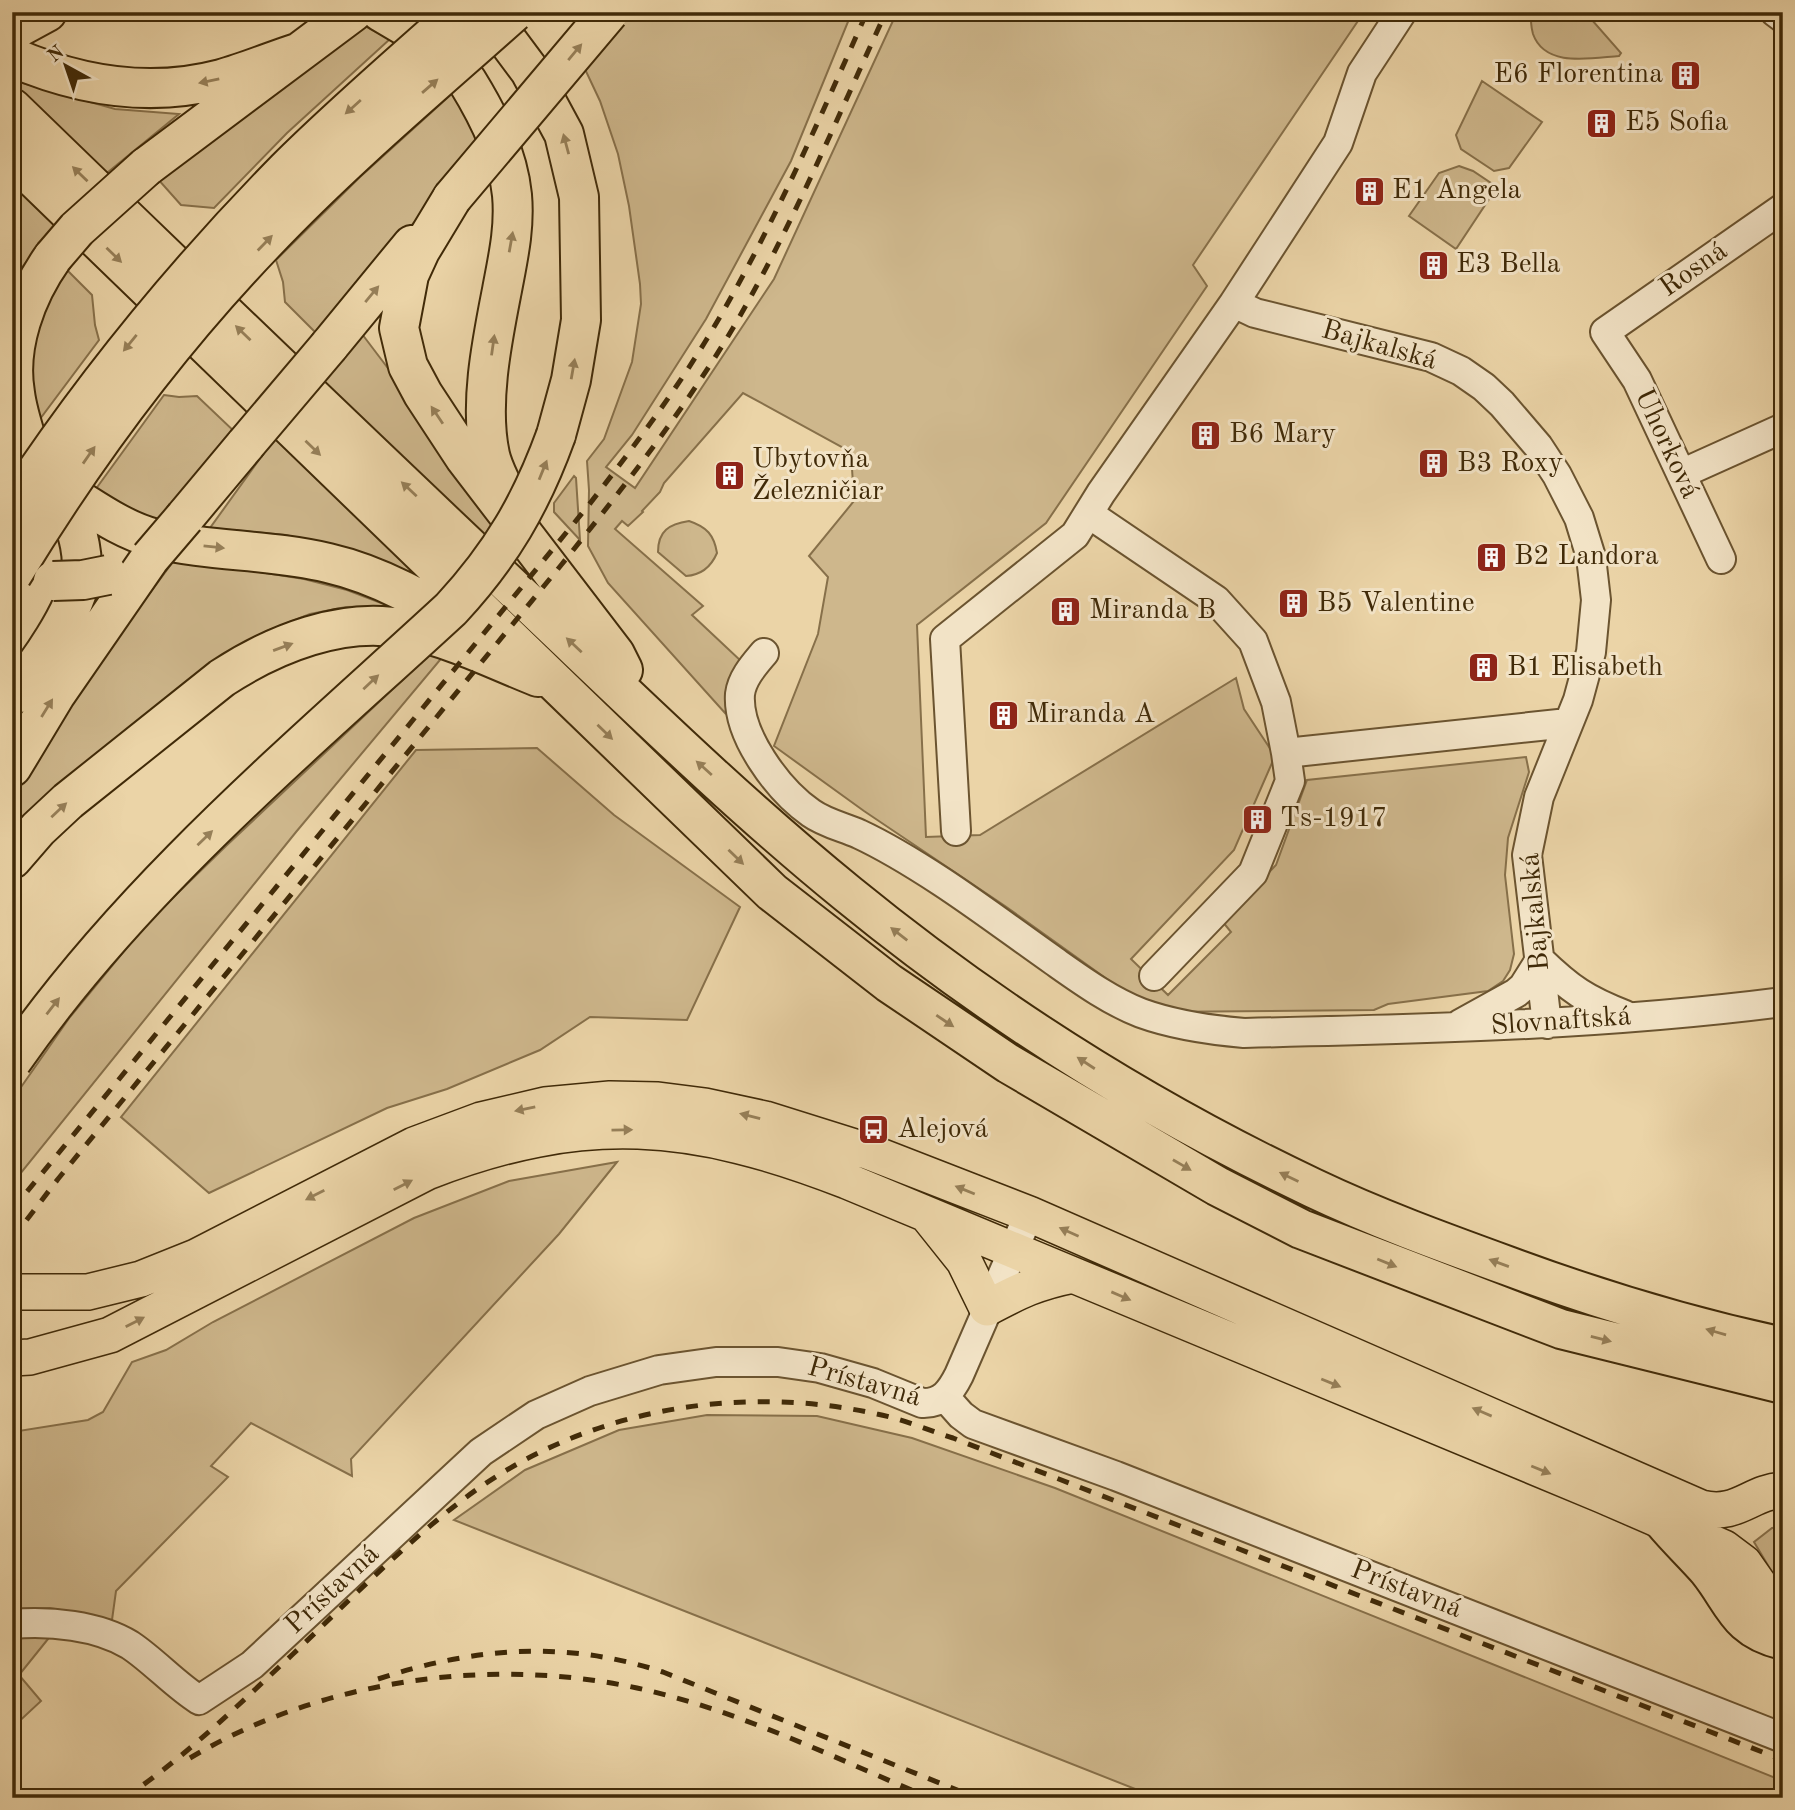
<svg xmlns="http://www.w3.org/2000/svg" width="1795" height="1810" viewBox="0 0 1795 1810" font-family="'Old Standard TT',serif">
  <rect width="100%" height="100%" fill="#ebd4a7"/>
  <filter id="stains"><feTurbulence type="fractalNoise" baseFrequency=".00286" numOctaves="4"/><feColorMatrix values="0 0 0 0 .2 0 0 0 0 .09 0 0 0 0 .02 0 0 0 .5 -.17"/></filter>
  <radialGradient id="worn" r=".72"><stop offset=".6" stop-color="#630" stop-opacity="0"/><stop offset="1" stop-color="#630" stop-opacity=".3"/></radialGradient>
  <path fill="#ceb78c" stroke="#87704a" stroke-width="2" d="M627,12H852L791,161L706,319L632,435L606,467L635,488L774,279L897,12H1364L1193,265L1207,286L1046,523L917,625L926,837L980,835L1236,678L1244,709L1275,756L1234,850L1131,959L1168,995L1231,932L1222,921L1276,865L1307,780L1526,757L1529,772L1508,838L1505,875L1514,954L1510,970L1503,981L1488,991L1388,1004L1374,1010L1153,1012L1005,906L864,811L774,746L818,634L828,577L809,556L854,501L851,452L743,393L664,483L660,492L642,511L643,512L628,526L622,521L615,529L703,606L692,615L741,661L725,713L608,583L588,546L589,490L587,461L604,439L632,362L641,304L640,284L629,206L618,154L600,101L583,65Z
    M1533,12H1585L1621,53L1619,56C1591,58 1545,68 1533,34C1531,26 1530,20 1533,12Z
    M361,24L390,39L287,133L214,208L181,205L156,177Z
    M12,80L115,109L179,114L102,177L12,85Z
    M1482,81L1542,122L1509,168L1494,171L1461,149L1456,135Z
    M456,90L485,141L317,334L285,302L283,282L276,260L360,177Z
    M1459,166L1473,171L1497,187L1456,249L1409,216L1439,173Z
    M12,176L59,220L20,270L12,297Z
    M63,266L92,295L95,325L99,340L34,427L28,344Z
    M362,334L497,512L493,527L485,537L319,386Z
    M164,395L179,397L197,396L237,434L180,498L150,525L90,497Z
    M279,432L435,577L425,587L357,554L286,535L210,528Z
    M574,476L576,478L580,540L554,512V503Z
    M689,521C707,527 714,535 717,553C711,567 702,575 686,576L658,552C658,531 669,524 689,521Z
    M175,559L304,579L347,590L389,606L346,607L310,614L267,631L226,655L12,833V801L43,748L108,650Z
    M430,654H445L296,832L12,1184V1100L70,1017L147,923L226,846Z
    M537,748L614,815L740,907L687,1020L590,1017L540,1050L447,1089L387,1108L209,1193L121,1117L416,750Z
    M617,1162L559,1234L351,1459L352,1476L251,1423L211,1466L228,1477L116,1591L112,1620L50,1608L12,1609V1432L88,1420L103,1412L132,1362L166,1350L213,1322L414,1218L509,1181Z
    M707,1415L817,1416L912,1438L1055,1488L1783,1781V1798H1158L454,1520L525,1470L619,1430Z
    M1783,1527V1582L1775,1577L1754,1542L1772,1528Z
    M52,1634L19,1675L41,1701L12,1728V1636Z"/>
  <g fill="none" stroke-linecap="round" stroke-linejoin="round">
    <defs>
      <path id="minor" d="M1775,12L1783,18
        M1234,303L1338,143L1362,73L1402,12
        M1681,474L1783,428
        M1089,514L1216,600L1253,641L1276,702L1286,753L1568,723
        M1721,559L1637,380L1605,332L1783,208
        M764,653C754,665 742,678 740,694C737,735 778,790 811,813C825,823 843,827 859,834C887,847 916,865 942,882C980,907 1017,935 1054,961C1081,980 1110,1001 1141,1013C1174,1025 1209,1030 1244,1033C1424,1029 1604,1025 1783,1002
        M956,831L945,639L1075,535L1101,493L1234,303L1255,313L1431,357L1461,371L1484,387L1502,404L1538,446L1557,475L1579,518L1591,557L1596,600L1591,652L1578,700L1539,797L1527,855L1547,1024
        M1540,960C1570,989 1586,1000 1625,1015
        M1154,976L1253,873L1290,781L1286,753
        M1460,1024L1516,993L1523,987L1540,960
        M945,1397L961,1415L973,1424L1116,1476L1783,1738
        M12,1624C50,1621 97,1625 130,1645C154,1661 174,1684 199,1700L252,1665L481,1452L536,1415L590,1391L659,1370L716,1362H778L820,1368L873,1383L922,1403C942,1404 951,1391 959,1375L1029,1214"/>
      <path id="major" d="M928,1216L964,1261L987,1308C1019,1291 1037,1282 1073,1275
        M12,1292H88L141,1279L196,1257L414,1145L481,1120L545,1105L610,1099L658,1100L705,1106L765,1119L867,1151L1029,1214L1701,1508C1738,1517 1750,1492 1783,1490
        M12,1358L30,1357L110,1335L427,1172C584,1111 693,1121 847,1181L1602,1495L1724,1548L1744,1563L1767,1596L1783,1605"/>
      <path id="highway" d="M381,12L408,28
        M481,12L492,20L530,71L564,134L579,197L581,320L571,380L556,435
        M12,31L47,12
        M12,57C79,86 149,98 221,79C247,72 272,61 297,53
        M467,81C488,115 508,154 512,195C515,228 508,258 502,290C492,341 479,404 490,455C493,469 501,482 506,495
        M12,108C173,264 335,420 498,574C613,682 725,794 848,894C990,1010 1148,1110 1313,1188C1376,1218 1442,1242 1508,1266C1597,1299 1689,1327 1783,1347
        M12,157L772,892L889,983L1009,1064L1217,1186L1301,1229L1561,1329L1783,1384
        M146,167L353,12
        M452,198L420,251L409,275L399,328L408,366L423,394L465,458L615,654L623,670
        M329,346L412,245
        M27,441C22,425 17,409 15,393C7,346 26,295 53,257
        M82,502C104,516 127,531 153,538C210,552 270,549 328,563C380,575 427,602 472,631
        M185,517L246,444
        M12,696C36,668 77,611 81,575C84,555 78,535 72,517
        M12,767L56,694L150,558
        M12,859L38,829L68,801L222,678C274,644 343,616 406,629C452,638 495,660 538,677
        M1663,1521C1677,1538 1694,1554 1708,1570C1734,1602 1736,1629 1783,1640"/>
    </defs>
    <use href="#minor" stroke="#6b5430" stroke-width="32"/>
    <use href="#major" stroke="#402a08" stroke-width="38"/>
    <use href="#highway" stroke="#402a08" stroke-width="42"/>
    <use href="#minor" stroke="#f2e3c6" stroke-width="28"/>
    <use href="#major" stroke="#ebd4a7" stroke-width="35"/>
    <use href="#highway" stroke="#ebd4a7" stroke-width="38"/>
    <path stroke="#402a08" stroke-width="5" stroke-dasharray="12 12" stroke-linecap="butt" d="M12,1210L588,506C629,453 670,399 705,342C769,237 817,124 867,12
      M12,1239L58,1179L562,564C623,488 683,412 733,328C792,227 837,118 886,12
      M378,1679C476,1647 565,1640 663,1672L977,1798
      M190,1758C321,1680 488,1656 637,1688C738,1710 835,1758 930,1798
      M124,1798C186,1757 238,1705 293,1654C349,1601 404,1544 465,1498C582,1410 736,1383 877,1414C903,1419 928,1430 953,1438L1783,1760"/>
    <defs>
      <path id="highway-bridge" d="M452,198L609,12
        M53,257L77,229L146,167
        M246,444L329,346
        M12,508C92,386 184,274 286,170C341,115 401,64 459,12
        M150,558L185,517
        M12,575C85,455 168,343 265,242C343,160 430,87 514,12
        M53,581L83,580L108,575
        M12,1061C132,888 297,751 451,609C501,555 531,504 556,435"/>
    </defs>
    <use href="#highway-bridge" stroke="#402a08" stroke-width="42" stroke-linecap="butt"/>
    <use href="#highway-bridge" stroke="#ebd4a7" stroke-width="38"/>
  </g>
  <defs><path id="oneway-solid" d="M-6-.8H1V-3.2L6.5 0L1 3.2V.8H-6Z" transform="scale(1.75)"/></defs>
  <g fill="#967f58">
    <use href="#oneway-solid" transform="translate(575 52) rotate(-50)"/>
    <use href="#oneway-solid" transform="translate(209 81) rotate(168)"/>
    <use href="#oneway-solid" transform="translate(430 86) rotate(-41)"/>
    <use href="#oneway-solid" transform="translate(353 107) rotate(138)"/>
    <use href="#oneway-solid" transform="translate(566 144) rotate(-105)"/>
    <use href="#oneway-solid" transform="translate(80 174) rotate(-136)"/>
    <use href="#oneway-solid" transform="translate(511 242) rotate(-80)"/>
    <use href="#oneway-solid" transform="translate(265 243) rotate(-46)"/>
    <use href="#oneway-solid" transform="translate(114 255) rotate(44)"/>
    <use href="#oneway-solid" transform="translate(372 294) rotate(-50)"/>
    <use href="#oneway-solid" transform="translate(243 333) rotate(-136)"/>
    <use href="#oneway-solid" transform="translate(130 343) rotate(129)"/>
    <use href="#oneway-solid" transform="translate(493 345) rotate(-82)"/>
    <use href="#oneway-solid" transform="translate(573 369) rotate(-80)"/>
    <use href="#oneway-solid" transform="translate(437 415) rotate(-124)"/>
    <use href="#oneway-solid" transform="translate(313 448) rotate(44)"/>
    <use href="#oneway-solid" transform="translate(89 455) rotate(-55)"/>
    <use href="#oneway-solid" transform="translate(543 470) rotate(-68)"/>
    <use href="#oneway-solid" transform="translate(409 489) rotate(-137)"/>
    <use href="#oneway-solid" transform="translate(214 547) rotate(6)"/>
    <use href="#oneway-solid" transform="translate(574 645) rotate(-137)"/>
    <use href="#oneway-solid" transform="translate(283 647) rotate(-20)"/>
    <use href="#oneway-solid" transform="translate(371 682) rotate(-43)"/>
    <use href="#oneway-solid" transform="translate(47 708) rotate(-58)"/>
    <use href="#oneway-solid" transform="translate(605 732) rotate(44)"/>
    <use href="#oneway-solid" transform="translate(704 768) rotate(-138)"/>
    <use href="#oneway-solid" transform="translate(59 810) rotate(-43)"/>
    <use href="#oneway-solid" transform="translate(205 838) rotate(-44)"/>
    <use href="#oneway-solid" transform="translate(736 857) rotate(44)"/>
    <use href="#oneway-solid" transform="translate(899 934) rotate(-142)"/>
    <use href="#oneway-solid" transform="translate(53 1006) rotate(-52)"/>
    <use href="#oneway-solid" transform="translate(945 1021) rotate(34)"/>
    <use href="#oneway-solid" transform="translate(1086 1063) rotate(-147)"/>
    <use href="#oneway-solid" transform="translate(525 1109) rotate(168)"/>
    <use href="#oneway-solid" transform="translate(750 1116) rotate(-166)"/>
    <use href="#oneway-solid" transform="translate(622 1130) rotate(-1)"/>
    <use href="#oneway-solid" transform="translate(1182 1165) rotate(30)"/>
    <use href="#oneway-solid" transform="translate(1289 1177) rotate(-154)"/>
    <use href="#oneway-solid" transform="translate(403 1185) rotate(-27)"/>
    <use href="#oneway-solid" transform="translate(965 1190) rotate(-158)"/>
    <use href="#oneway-solid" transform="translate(315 1195) rotate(153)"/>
    <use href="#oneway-solid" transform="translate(1069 1232) rotate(-156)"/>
    <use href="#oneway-solid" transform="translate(1387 1263) rotate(22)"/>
    <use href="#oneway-solid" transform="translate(1499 1263) rotate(-160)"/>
    <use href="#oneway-solid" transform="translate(1121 1296) rotate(23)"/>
    <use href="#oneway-solid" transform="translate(135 1322) rotate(-27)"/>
    <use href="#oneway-solid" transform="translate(1716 1332) rotate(-164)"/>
    <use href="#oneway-solid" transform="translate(1601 1339) rotate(14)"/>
    <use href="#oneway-solid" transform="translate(1331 1383) rotate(22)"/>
    <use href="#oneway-solid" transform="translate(1482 1412) rotate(-157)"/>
    <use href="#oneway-solid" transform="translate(1541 1470) rotate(22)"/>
  </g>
  <defs>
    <symbol id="building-square" viewBox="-11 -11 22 22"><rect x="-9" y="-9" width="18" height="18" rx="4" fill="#8f2418" stroke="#f2e3c6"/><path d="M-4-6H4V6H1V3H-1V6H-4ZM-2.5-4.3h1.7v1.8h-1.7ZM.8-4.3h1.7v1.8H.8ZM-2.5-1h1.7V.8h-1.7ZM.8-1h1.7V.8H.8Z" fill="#fff"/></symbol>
    <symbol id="bus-square" viewBox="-11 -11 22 22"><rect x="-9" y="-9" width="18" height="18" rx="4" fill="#8f2418" stroke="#f2e3c6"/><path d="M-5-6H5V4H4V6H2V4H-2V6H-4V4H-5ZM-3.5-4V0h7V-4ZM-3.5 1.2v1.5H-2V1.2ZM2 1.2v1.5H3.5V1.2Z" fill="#fff"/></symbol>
  </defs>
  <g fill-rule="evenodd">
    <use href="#building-square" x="1668" y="58" width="35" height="35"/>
    <use href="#building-square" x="1584" y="106" width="35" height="35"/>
    <use href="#building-square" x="1352" y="174" width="35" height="35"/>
    <use href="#building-square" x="1416" y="248" width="35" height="35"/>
    <use href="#building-square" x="1188" y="418" width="35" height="35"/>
    <use href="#building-square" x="1416" y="446" width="35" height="35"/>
    <use href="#building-square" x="712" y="458" width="35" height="35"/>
    <use href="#building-square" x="1474" y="540" width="35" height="35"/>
    <use href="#building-square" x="1276" y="586" width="35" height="35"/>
    <use href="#building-square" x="1048" y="594" width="35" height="35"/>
    <use href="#building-square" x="1466" y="650" width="35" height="35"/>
    <use href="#building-square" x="986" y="698" width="35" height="35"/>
    <use href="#building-square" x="1240" y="802" width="35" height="35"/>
    <use href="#bus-square" x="856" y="1112" width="35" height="35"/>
  </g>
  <g text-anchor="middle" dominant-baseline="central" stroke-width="6" stroke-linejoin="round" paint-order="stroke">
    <g font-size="28" fill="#402a08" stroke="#f2e3c6" text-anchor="start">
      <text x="1663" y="75" text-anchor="end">E6 Florentina</text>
      <text x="1625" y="123">E5 Sofia</text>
      <text x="1392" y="191">E1 Angela</text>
      <text x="1456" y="265">E3 Bella</text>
      <text x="1229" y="435">B6 Mary</text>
      <text x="752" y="460">Ubytovňa<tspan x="752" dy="32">Železničiar</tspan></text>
      <text x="1457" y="464">B3 Roxy</text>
      <text x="1514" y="557">B2 Landora</text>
      <text x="1317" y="604">B5 Valentine</text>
      <text x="1089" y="611">Miranda B</text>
      <text x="1507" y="668">B1 Elisabeth</text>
      <text x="1026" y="715">Miranda A</text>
      <text x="1280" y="819">Ts-1917</text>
      <text x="897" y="1130">Alejová</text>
    </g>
    <g font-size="28" fill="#402a08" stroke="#f2e3c6">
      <text transform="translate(1694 270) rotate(-35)">Rosná</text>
      <text transform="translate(1379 346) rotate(16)">Bajkalská</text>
      <text transform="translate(1666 444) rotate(65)">Uhorková</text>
      <text transform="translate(1536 912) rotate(-95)">Bajkalská</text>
      <text transform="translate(1561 1022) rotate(-4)">Slovnaftská</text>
      <text transform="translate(864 1383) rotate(16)">Prístavná</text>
      <text transform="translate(333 1590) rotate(-43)">Prístavná</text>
      <text transform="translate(1406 1590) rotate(21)">Prístavná</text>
    </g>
  </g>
  <rect width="1795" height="1810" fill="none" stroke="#ebd4a7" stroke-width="42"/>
  <rect x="14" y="14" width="1767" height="1782" fill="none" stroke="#402a08" stroke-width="3.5"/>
  <rect x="21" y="21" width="1753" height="1768" fill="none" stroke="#402a08" stroke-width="2"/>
  <g transform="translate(66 66) rotate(320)" stroke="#f2e3c6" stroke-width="5" paint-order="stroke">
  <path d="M0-5L12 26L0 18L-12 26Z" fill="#402a08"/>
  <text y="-10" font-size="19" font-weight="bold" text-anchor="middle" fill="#402a08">N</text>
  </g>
  <rect width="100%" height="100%" filter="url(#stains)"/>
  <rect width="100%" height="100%" fill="url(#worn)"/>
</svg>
